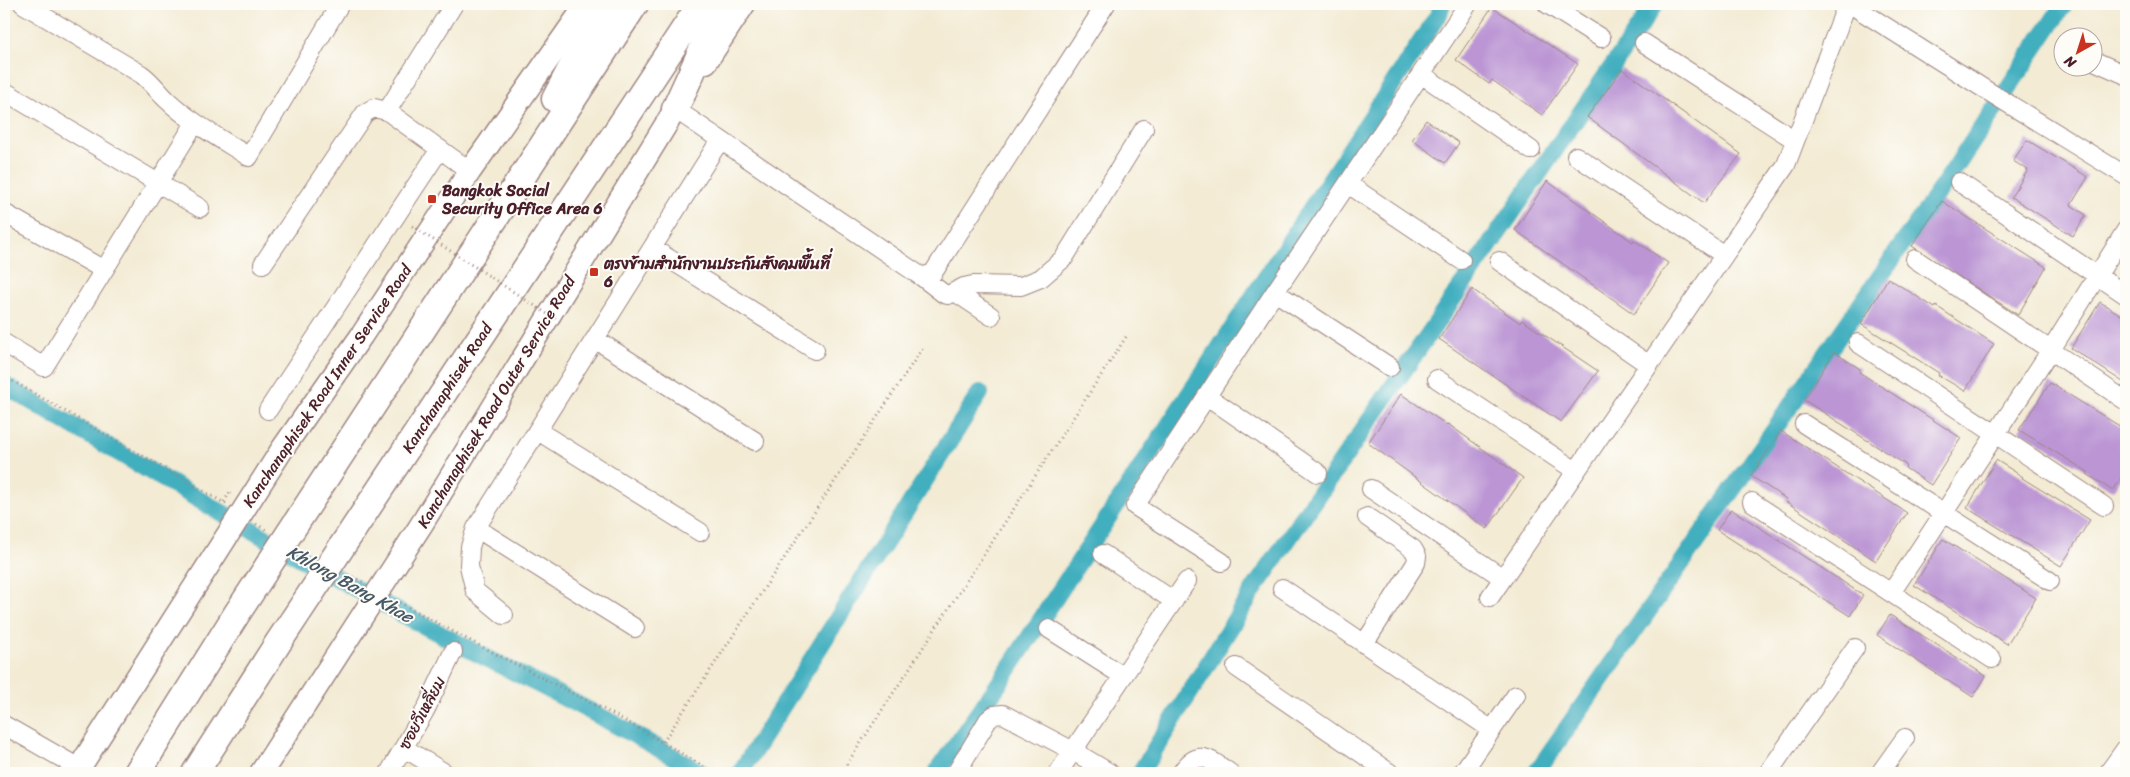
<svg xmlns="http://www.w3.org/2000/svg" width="2130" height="777" viewBox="0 0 2130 777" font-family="Sriracha,'Playpen Sans Thai',sans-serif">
  <rect width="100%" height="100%" fill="#fdfcf7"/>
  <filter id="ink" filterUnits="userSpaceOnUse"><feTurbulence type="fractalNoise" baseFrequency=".02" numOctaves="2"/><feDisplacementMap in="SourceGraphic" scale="10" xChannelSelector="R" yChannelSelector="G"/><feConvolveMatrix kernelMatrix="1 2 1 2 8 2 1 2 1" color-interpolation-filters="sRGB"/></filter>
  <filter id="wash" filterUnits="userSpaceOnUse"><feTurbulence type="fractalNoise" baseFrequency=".0096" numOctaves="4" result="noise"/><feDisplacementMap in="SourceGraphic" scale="20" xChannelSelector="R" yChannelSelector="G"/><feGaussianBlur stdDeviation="1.12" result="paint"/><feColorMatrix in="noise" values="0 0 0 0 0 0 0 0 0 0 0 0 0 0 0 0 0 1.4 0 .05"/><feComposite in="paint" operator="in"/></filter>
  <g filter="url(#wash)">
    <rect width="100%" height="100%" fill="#f3ebd4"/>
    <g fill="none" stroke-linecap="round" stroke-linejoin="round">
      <path stroke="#42afbf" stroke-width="18" d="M4,385C134,462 264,539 397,611C498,666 603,714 701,773
        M740,773L980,393
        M936,773L998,685L1439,14L1442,4
        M1140,773L1256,586L1655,4
        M1536,773L1949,177L2064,4
        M2122,773L2126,767"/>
    </g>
    <g id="blocks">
      <path fill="#bb95d4" d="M1492,7L1578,64L1542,115L1492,80L1489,84L1456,60Z
        M1622,69L1741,154L1704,203L1587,117Z
        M1426,120L1459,143L1445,163L1412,140Z
        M2027,140L2088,177L2071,205L2086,215L2073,236L2011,197L2028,170L2013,161Z
        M1547,181L1633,242L1634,240L1668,263L1634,314L1515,230Z
        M1942,201L2046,267L2018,315L1912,246Z
        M1888,278L1935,308L1936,306L1994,344L1965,391L1938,375L1939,373L1861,324Z
        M1472,289L1520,323L1522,320L1598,371L1561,422L1439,339Z
        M2100,302L2126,318V384L2071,348Z
        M1834,352L1860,369L1859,372L1961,438L1931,485L1905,468L1906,465L1804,400Z
        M2050,383L2126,430V470L2113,491L2087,474L2088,472L2019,430Z
        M1401,394L1447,425L1448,424L1523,478L1487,529L1368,443Z
        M1781,431L1907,513L1876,561L1785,501L1786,499L1751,476Z
        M1996,460L2023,477L2022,478L2090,520L2061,566L1967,508Z
        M1731,509L1863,595L1850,616L1717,530Z
        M1943,539L2036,598L2007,644L1914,585Z
        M1890,615L1986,676L1973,697L1877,635Z"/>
    </g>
  </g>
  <g filter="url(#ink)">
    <use href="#blocks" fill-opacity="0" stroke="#9e8580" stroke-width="1"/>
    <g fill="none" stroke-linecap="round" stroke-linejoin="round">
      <defs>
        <path id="minor" d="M23,4L141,74C151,81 157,90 166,99C190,122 221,139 249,157L340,4
          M1547,4L1601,38
          M1850,4L1986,90L2126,176
          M1644,43L1795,140
          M2092,60L2126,75
          M1421,74L1531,150
          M4,91L200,208
          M675,109L922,277L933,273L1106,4
          M387,111L454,4
          M1576,156L1724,255
          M1959,182L2126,295
          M1348,184L1461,260
          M4,213L104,270
          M652,248L815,350
          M1915,259L2126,401
          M1499,261L1649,365
          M263,264L365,113L374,108L387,111L470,171
          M922,277L944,294L948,295L964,287L973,285L1021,286L1041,278L1064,258L1144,129
          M955,292L991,316
          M1275,292L1390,367
          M595,339L755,441
          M4,343L44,367L195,123
          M1858,343L2104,506
          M1437,379L1576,471
          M1207,396L1318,473
          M268,410L440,149
          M1804,424L2050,581
          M538,431L700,532
          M1371,489L1503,578
          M1752,502L1992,659
          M476,528L470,547L469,566L475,591L504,615
          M1103,554L1174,601
          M1222,562L1135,506L1275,292L1468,4
          M1282,588L1492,730
          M1891,593L2051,350L2126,230
          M1490,597L1786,165L1847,4
          M635,628L476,528L720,140
          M1049,629L1123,676
          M1364,644L1416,563L1417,556L1413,549L1367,517
          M1236,667L1390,773
          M4,725L79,768
          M404,748L445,773
          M389,773L426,709L453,652
          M956,773L988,720L994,715L1003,714L1073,751L1110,773
          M1058,773L1187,581
          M1181,773C1198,747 1209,759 1230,773
          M1462,773L1516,695
          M1768,773L1855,648
          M1880,773L1905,738
          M2108,773L2126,748"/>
        <path id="major" d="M706,62L744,4
          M76,773L283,448L362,335L470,171L587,4
          M261,773L423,522L684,95"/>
        <path id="highway" d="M555,99L605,4
          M675,109L723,4
          M137,773L236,615L635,4
          M195,773L278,643L701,4"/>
      </defs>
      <use href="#minor" stroke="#9e8580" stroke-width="20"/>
      <use href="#major" stroke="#9e8580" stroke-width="25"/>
      <use href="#highway" stroke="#9e8580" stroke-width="29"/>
      <path stroke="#9e8580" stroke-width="3" stroke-dasharray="1 4" stroke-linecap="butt" d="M4,376L226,504
        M224,502L230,492
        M256,524L268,531
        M348,575L363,582
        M395,600L467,639L624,720L715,773
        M663,742L924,346
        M841,773L1128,334"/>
      <use href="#minor" stroke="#fff" stroke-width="18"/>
      <use href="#major" stroke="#fff" stroke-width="22"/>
      <use href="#highway" stroke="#fff" stroke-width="26"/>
      <path stroke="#9e8580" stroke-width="3" stroke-dasharray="1 4" stroke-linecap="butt" d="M412,226L563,324"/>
    </g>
  </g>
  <g fill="#c8321e" stroke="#fdfcf7" stroke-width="2">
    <rect x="427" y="194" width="10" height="10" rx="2.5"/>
    <rect x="589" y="267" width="10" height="10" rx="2.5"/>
  </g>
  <g text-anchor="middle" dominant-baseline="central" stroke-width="4" stroke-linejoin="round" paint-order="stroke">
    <g font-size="16" font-weight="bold" fill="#4a1f2b" stroke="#fdfcf7" text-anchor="start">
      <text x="442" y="190">Bangkok Social<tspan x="442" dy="18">Security Office Area 6</tspan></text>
      <text x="604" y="263">ตรงข้ามสำนักงานประกันสังคมพื้นที่<tspan x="604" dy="18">6</tspan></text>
    </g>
    <g font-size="16" fill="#4a1f2b" stroke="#fdfcf7">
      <text transform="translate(327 386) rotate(-56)">Kanchanaphisek Road Inner Service Road</text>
      <text transform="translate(447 388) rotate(-57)">Kanchanaphisek Road</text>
      <text transform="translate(496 402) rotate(-59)">Kanchanaphisek Road Outer Service Road</text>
      <text transform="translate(422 713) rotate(-62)">ซอยวีเหลี่ยม</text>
    </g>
    <g font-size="18" font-style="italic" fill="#475966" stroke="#fdfcf7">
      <text transform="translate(350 584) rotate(29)">Khlong Bang Khae</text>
    </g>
  </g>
  <rect width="2130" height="777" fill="none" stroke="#fdfcf7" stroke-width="20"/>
  <g transform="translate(2078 52) rotate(219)"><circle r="24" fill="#fdfcf7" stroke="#b5a4a5"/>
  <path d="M0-4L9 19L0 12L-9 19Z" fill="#c8321e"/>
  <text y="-8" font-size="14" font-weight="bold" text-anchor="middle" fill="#4a1f2b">N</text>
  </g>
</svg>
